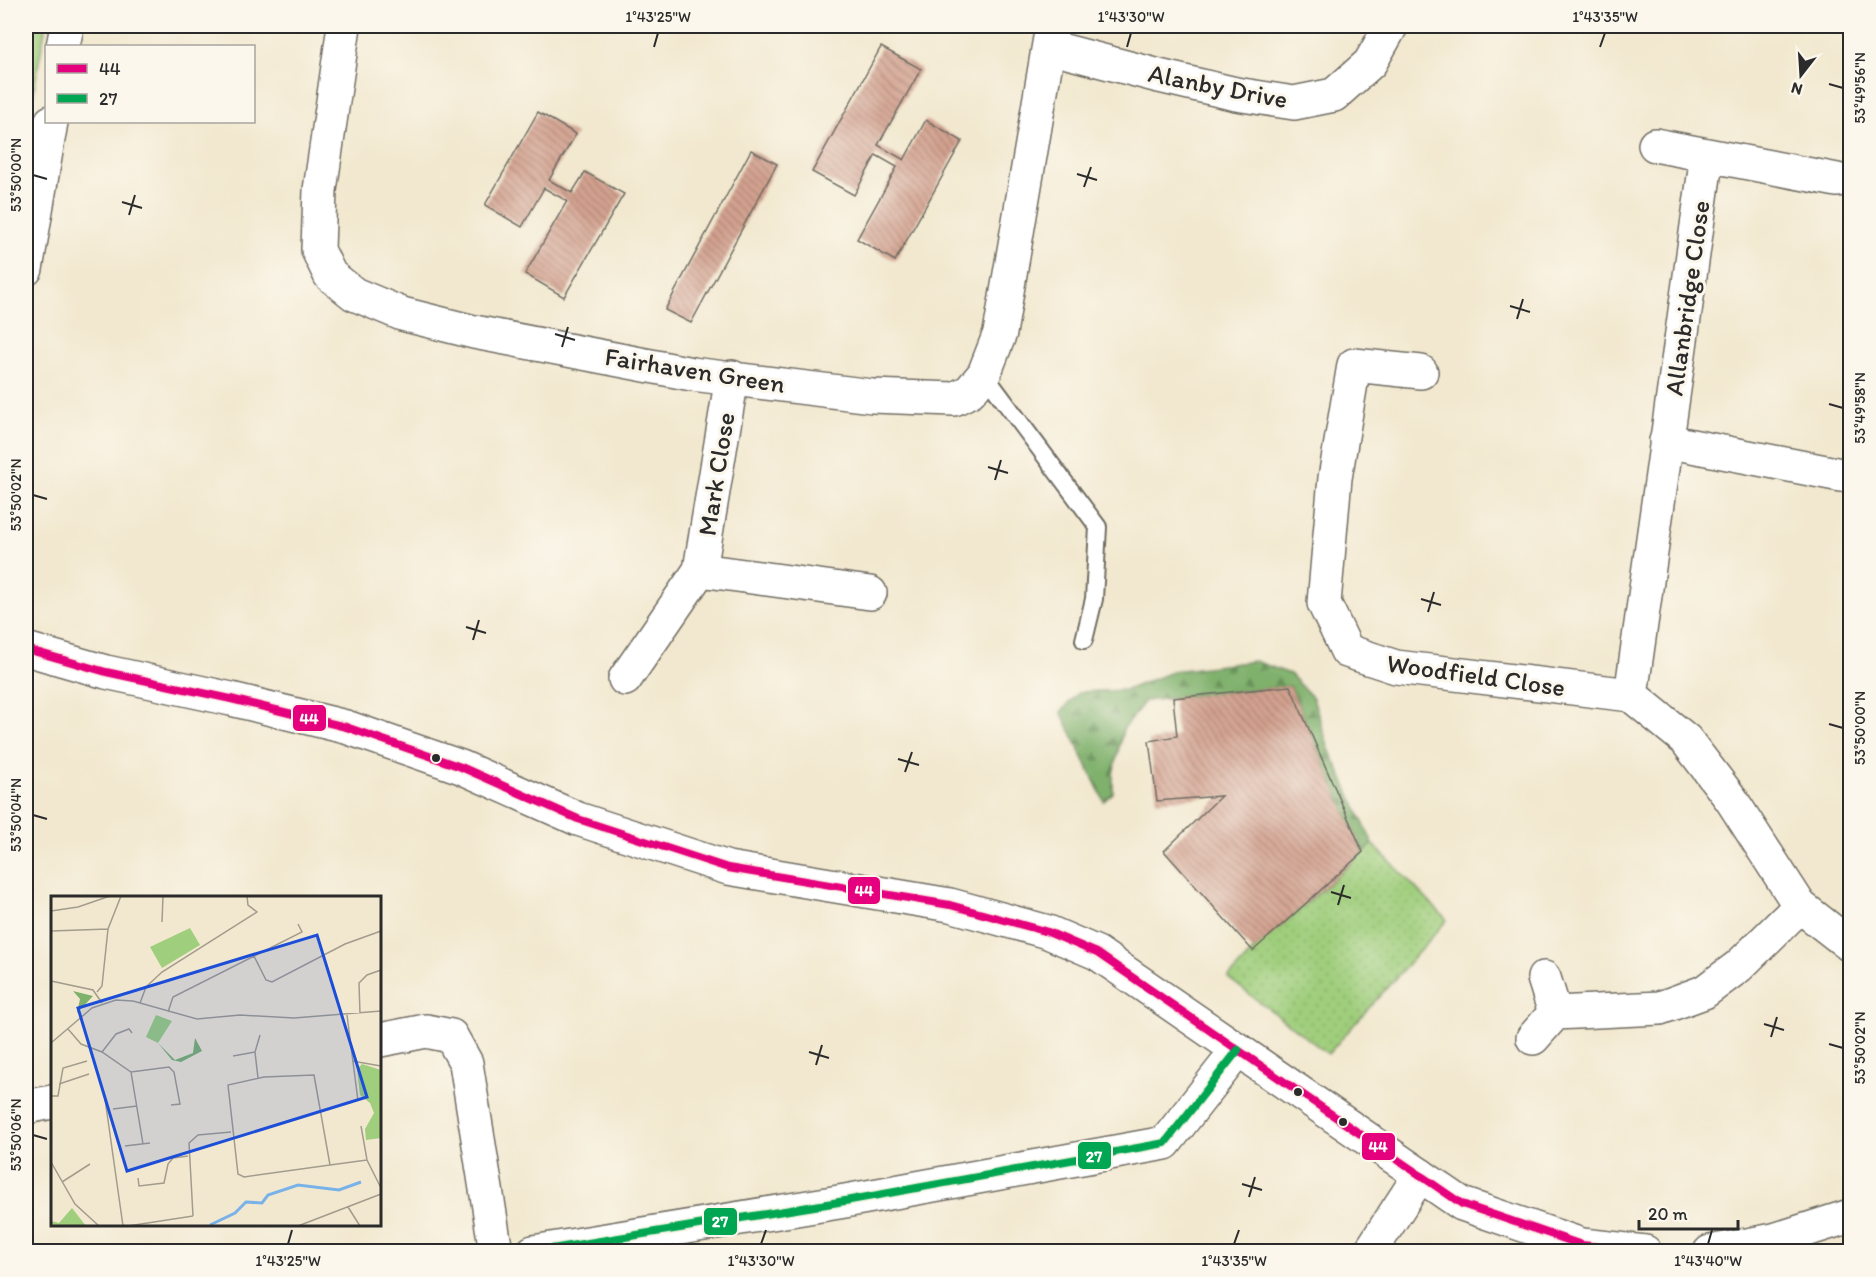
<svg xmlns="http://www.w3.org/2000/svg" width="1876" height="1277" viewBox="0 0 1876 1277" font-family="Itim,sans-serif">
  <defs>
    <pattern id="grass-dots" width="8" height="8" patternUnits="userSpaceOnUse" patternTransform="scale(1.5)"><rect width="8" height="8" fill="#9fce7c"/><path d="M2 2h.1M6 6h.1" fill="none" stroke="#89b16b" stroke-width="1.8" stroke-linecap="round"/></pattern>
    <pattern id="forest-firs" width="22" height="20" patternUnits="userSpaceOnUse" patternTransform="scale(1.5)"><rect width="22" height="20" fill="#7fb16c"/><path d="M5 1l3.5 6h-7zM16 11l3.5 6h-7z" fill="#689059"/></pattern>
    <pattern id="building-back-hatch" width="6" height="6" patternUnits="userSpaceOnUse" patternTransform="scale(1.5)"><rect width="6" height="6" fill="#d3a18f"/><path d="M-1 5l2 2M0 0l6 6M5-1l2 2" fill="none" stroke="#ab8375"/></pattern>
  </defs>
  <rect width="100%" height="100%" fill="#fbf7ec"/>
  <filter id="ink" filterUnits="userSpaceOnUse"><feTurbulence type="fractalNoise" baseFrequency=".0167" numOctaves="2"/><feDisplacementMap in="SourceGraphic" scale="12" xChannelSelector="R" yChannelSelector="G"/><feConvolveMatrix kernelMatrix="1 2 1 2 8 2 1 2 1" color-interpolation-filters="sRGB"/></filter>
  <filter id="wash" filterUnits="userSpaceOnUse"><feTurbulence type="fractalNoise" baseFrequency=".008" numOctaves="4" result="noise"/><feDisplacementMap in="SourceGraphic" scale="24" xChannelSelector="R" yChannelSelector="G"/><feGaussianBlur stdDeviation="1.35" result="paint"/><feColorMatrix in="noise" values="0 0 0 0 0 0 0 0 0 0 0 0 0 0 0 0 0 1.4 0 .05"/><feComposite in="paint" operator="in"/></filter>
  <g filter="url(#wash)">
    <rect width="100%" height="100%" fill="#f2e8cf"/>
    <path fill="url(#grass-dots)" stroke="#657c54" stroke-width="1.5" d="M1373,844L1447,920L1328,1054L1228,978L1253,951Z"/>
    <path fill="url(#forest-firs)" stroke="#556e4c" stroke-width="1.5" d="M1255,661L1290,674L1313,698L1329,749L1373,844L1363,852L1290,686L1145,701L1123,729L1113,774V793L1104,801L1061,712L1079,692L1126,690L1174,671Z"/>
    <path fill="#9fce7c" stroke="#657c54" stroke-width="1.5" d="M26,26H44L45,30L26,132Z"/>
    <g id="blocks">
      <path fill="url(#building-back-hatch)" d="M881,47L921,69L878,145L904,160L926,120L962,141L895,261L857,239L897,167L876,155L854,195L812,172Z
        M538,112L576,134L549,180L572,193L585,172L624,194L564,297L525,274L567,201L544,188L522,227L485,205Z
        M751,150L777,164L691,323L665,310Z
        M1290,686L1363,852L1253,951L1164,851L1221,796L1157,801L1149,741L1177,736L1173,698Z"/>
    </g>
  </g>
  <g filter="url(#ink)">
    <use href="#blocks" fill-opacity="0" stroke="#716d64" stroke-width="1.5"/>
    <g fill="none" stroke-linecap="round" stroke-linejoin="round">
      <defs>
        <path id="lane" d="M984,374L1098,527L1094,599L1084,640"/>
        <path id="street" d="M344,26L320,190L318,250L330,275L354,294L402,314L474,332L692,374L872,396L954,399L970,391L984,374L1000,333L1052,26
          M63,46L67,26
          M1049,47L1159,76L1236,94L1294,103L1334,95L1370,63L1391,26
          M1655,145L1837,180
          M26,269L51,122
          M1421,372L1354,365L1335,478L1324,603L1347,651L1396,667L1631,695L1686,740L1731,799L1800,906L1850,945
          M1666,441L1841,475
          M700,570L870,593
          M625,679L700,570L732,377
          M1631,695L1707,155
          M1544,978L1555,1013L1660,1008L1704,992L1739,966L1800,906
          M1533,1038L1555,1013
          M380,1040L426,1031L451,1036L466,1063L496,1252
          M26,1107L52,1102
          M533,1252L845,1201L1165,1143L1238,1050
          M1370,1252L1420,1175"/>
        <path id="secondary" d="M26,649L106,672L231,699L346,727L461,767L578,819L728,868L950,905L1048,932L1097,953L1462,1204L1582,1245L1645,1252
          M1710,1252L1774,1240L1850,1216"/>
      </defs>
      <use href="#lane" stroke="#716d64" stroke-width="20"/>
      <use href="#street" stroke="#716d64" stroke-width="36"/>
      <use href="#secondary" stroke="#716d64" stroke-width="36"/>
      <use href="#lane" stroke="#fff" stroke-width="16"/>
      <use href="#street" stroke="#fff" stroke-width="33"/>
      <use href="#secondary" stroke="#fff" stroke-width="33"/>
      <defs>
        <path id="bus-1" d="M26,649L106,672L231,699L346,727L461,767L578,819L728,868L950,905L1048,932L1097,953L1462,1204L1582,1245L1645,1252"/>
        <path id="bus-2" d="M533,1252L845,1201L1165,1143L1238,1050"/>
      </defs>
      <use href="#bus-1" stroke="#fbf7ec" stroke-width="12"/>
      <use href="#bus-2" stroke="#fbf7ec" stroke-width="12"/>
      <use href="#bus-1" stroke="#e5007d" stroke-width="8"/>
      <use href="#bus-2" stroke="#00a651" stroke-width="8"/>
    </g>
  </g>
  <path fill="none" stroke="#2b2b2b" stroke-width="2" d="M654,47L658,33M1127,47L1131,33M1600,47L1605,33M1829,84L1843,88M1077,174L1097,180M33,175L47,179M1084,187L1091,167M122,202L142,208M129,215L135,195M1510,306L1530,312M1517,319L1523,299M555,334L575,340M562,347L568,327M1829,404L1843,408M988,467L1008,473M995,480L1001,460M33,495L47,499M1421,599L1441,605M1428,612L1434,592M466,627L486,633M473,640L479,620M1829,724L1843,728M898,759L919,765M905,772L912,752M33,815L47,819M1331,892L1351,898M1338,905L1344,885M1764,1024L1784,1030M1771,1037L1777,1017M1829,1044L1843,1048M809,1052L829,1058M816,1065L822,1045M33,1135L47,1139M1242,1184L1262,1190M1249,1197L1255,1177M288,1244L292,1230M761,1244L766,1230M1234,1244L1239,1230M1708,1244L1712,1230"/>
  <g fill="#2b2b2b" stroke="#fbf7ec" stroke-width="2">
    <circle cx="436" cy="758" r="5"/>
    <circle cx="1298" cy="1092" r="5"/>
    <circle cx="1343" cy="1122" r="5"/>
  </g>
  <g text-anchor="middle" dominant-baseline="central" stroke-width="6" stroke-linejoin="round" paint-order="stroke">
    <g font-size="26" fill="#2b2b2b" stroke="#fbf7ec">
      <text transform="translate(1218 86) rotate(11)">Alanby Drive</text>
      <text transform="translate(1687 298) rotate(-82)">Allanbridge Close</text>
      <text transform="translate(695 370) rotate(9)">Fairhaven Green</text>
      <text transform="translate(716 474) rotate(-81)">Mark Close</text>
      <text transform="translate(1476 675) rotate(8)">Woodfield Close</text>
    </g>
  </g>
  <g transform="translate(51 896)">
    <rect width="330" height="330" fill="#f2e8cf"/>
    <path d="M105,119L121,125L107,147L95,141Z" fill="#9fce7c"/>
    <path d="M22,95L42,100L26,117L29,103ZM144,142L151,155L130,166L121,164L107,147L124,164L142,157Z" fill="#7fb16c"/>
    <path d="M139,32L149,49L111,72L99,51Z" fill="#9fce7c"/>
    <path d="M311,168L330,174V242L315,244L314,233L323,217L319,207L309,199L306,173ZM21,312L35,330H0V325L8,327Z" fill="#9fce7c"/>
    <path fill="none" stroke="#78b2e9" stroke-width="3" d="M159,329L184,317L195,306L211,307L217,299L247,289L288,294L310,286"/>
    <path fill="none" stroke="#a29c8d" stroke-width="1.5" d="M0,15L27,11L59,0M111,26L112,0M0,35L57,33M203,60L215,84L221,86L294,48L330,35M0,85L42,94L51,107M46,96L51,90L57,33L70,0M89,107L95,91L111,76L206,16L197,9L196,0M117,116L122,101L251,36L247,28M309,118L308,87L316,79L330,74M296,119L307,205M17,133L30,148L51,156L80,176L118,171L123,176L129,208L120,209M0,147L41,112L65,104L82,105L146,123L189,119L243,122L330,115M51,156L65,138L78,133L81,137M182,160L204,156M301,165L330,170M80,176L92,248M207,182L204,156L209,139M8,188L38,178M53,196L72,330M0,200H7L12,172L36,165M62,213L86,210M310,230L316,264L330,292M74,250L99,247M0,266L24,308L48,330M279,269L263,179L213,181L177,189L187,278L193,281L279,269L316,264M87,282L88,290L113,287L117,268L122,262L137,260M11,286L39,268M297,311L309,330M142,320L138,247L147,239L180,236M77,330L142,320M247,330L330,298"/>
    <path fill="#1d4ed8" fill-opacity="0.15" stroke="#1d4ed8" stroke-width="3" d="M266,39L316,201L76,275L27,112Z"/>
    <rect width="330" height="330" fill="none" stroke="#2b2b2b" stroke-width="3"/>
  </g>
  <g stroke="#fbf7ec" stroke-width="2">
    <rect x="292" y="704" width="35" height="28" rx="6" fill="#e5007d"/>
    <rect x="847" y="876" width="34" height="29" rx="6" fill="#e5007d"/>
    <rect x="1361" y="1132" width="35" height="29" rx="6" fill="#e5007d"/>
    <rect x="1077" y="1141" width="35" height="29" rx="6" fill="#00a651"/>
    <rect x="703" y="1207" width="35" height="29" rx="6" fill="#00a651"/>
  </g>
  <g font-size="16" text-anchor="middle" font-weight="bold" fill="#fff">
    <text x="309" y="724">44</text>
    <text x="864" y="896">44</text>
    <text x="1378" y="1152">44</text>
    <text x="1094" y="1162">27</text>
    <text x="720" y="1227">27</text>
  </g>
  <rect width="1876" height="1277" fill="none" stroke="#fbf7ec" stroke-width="66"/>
  <rect x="45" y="45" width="210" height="78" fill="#fbf7ec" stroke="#a8a59f" stroke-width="1.5"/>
  <rect x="57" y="64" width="30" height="9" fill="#e5007d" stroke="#a8a59f" stroke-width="1.5"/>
  <text x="99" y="75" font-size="18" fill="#2b2b2b">44</text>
  <rect x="57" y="94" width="30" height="9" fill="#00a651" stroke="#a8a59f" stroke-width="1.5"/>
  <text x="99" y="105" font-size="18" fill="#2b2b2b">27</text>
  <g transform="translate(1801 75) rotate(197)" stroke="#fbf7ec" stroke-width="4.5" paint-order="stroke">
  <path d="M0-4.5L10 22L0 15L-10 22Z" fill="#2b2b2b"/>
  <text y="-9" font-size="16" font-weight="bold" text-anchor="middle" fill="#2b2b2b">N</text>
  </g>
  <path d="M1639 1220v9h99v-9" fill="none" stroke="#2b2b2b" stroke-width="3"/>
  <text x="1648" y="1220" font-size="18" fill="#2b2b2b" stroke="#fbf7ec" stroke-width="4.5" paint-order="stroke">20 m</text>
  <rect x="33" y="33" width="1810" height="1211" fill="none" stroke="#2b2b2b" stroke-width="2"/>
  <g font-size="15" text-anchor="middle" fill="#2b2b2b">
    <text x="658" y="22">1°43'25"W</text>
    <text x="1131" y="22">1°43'30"W</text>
    <text x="1605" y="22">1°43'35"W</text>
    <text transform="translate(1860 88) rotate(-90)" y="5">53°49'56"N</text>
    <text transform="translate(16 175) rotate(-90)" y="5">53°50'00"N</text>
    <text transform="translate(1860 408) rotate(-90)" y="5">53°49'58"N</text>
    <text transform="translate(16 495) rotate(-90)" y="5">53°50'02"N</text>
    <text transform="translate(1860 728) rotate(-90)" y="5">53°50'00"N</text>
    <text transform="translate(16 815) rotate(-90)" y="5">53°50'04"N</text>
    <text transform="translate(1860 1048) rotate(-90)" y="5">53°50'02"N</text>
    <text transform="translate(16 1135) rotate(-90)" y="5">53°50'06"N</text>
    <text x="288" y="1266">1°43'25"W</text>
    <text x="761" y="1266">1°43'30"W</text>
    <text x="1234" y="1266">1°43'35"W</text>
    <text x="1708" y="1266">1°43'40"W</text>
  </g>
</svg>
